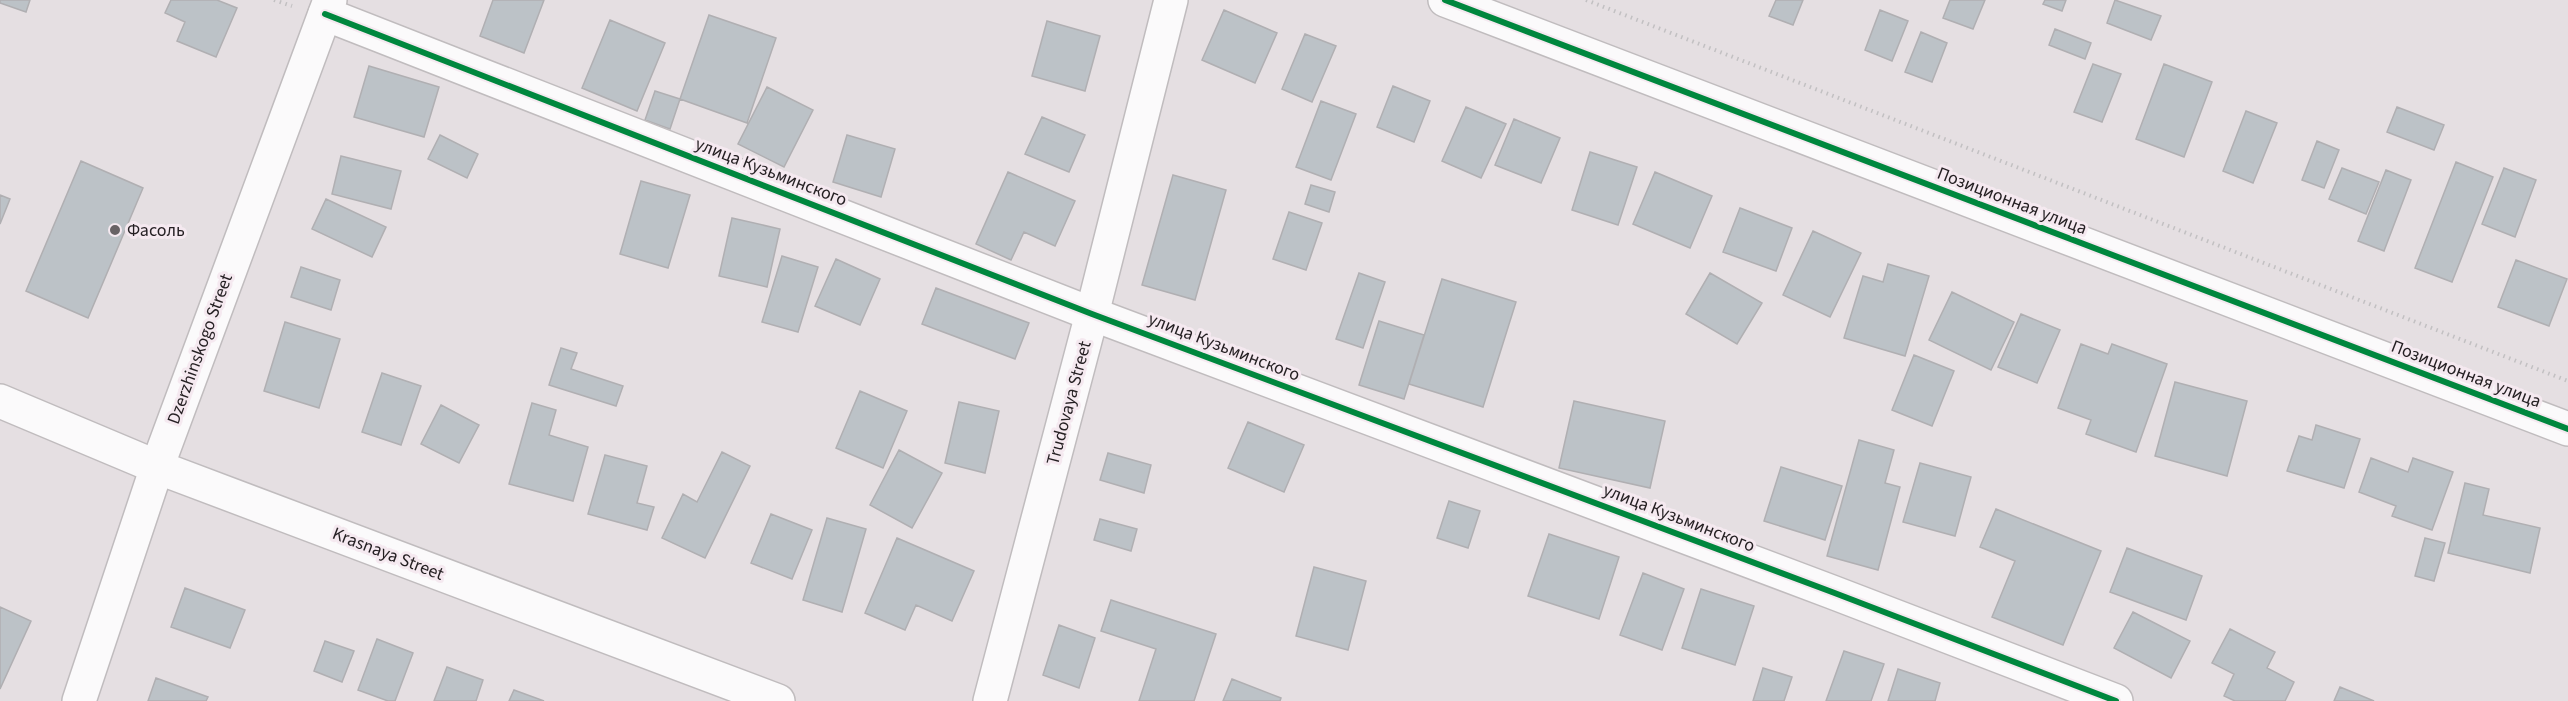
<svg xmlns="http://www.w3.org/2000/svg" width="2568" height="701" viewBox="0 0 2568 701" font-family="'Source Sans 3',sans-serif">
  <rect width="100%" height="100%" fill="#e5dfe2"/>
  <path fill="#bcc2c7" stroke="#b0afb2" stroke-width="1.5" d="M0,0H30L26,12L0,3Z
    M171,0H217L237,8L216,57L177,41L185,22L165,13Z
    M493,0H544L524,53L480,36Z
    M1776,0H1803L1793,25L1769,16Z
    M1950,0H1985L1973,29L1943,18Z
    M2045,0H2066L2062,11L2043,4Z
    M2115,0L2161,16L2151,40L2107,23Z
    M1224,10L1277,33L1255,83L1202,60Z
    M1880,10L1908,21L1892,61L1865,50Z
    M709,15L776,38L747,123L680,99Z
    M610,20L665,43L637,111L582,88Z
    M1047,21L1100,36L1085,91L1032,76Z
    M2055,29L2091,43L2085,59L2049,45Z
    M1921,32L1947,43L1932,82L1905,72Z
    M1305,34L1336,46L1312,102L1282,89Z
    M2093,64L2121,74L2102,122L2074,112Z
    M2164,64L2212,82L2184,157L2136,139Z
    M369,66L439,87L424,137L354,117Z
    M1393,86L1430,101L1414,142L1377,127Z
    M767,87L813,110L784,167L738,144Z
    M655,91L680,99L670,129L645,120Z
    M1321,101L1356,114L1331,180L1296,167Z
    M1466,107L1506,124L1481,178L1442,161Z
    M2397,107L2444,125L2434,150L2387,132Z
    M2246,111L2277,123L2253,183L2223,171Z
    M1042,117L1085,135L1069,172L1025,154Z
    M1514,119L1560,138L1541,183L1495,165Z
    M440,135L478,154L467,178L428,159Z
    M847,135L895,149L881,197L833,182Z
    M2317,141L2339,150L2324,188L2302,180Z
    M1590,152L1637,167L1618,225L1572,210Z
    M341,156L401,171L391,209L332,194Z
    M81,161L143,188L88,318L26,291Z
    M2456,162L2493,177L2452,282L2415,268Z
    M2342,168L2379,182L2366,214L2329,199Z
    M2504,168L2536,180L2515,237L2482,224Z
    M2386,170L2411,180L2384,251L2358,241Z
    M1008,172L1075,201L1055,246L1024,232L1011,260L976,244Z
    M1655,172L1712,196L1690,248L1633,224Z
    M1173,175L1226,190L1195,300L1142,285Z
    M641,181L690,195L668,268L620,254Z
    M1311,185L1335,192L1329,212L1305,204Z
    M0,195L10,199L0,224Z
    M326,199L386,227L372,257L312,229Z
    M1740,208L1792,228L1776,271L1723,252Z
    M1289,212L1322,223L1306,270L1273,259Z
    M732,218L780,229L767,287L719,276Z
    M1813,231L1861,253L1830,317L1783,295Z
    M782,256L818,267L798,332L762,322Z
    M836,259L880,279L860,325L815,306Z
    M2516,260L2567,279L2549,326L2498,307Z
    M1888,264L1929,276L1905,356L1844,338L1863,276L1883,282Z
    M301,267L340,280L331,310L291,297Z
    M1359,273L1385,282L1363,348L1336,339Z
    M1710,273L1762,303L1737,344L1686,314Z
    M1442,279L1516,302L1483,407L1409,384Z
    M936,288L1029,323L1015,359L922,324Z
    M1952,292L2014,322L1991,370L1929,340Z
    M2021,314L2060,330L2037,383L1998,367Z
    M1379,321L1424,335L1404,399L1359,385Z
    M285,322L340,339L319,408L264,391Z
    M2081,344L2108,354L2112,344L2167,364L2136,452L2086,434L2091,420L2058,408Z
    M561,348L577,353L571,369L623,386L616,406L549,385Z
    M1914,355L1954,371L1932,426L1892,410Z
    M382,373L421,386L401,445L362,432Z
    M2175,382L2247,401L2227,476L2155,456Z
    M860,391L907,411L883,468L836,448Z
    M1574,401L1665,421L1650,488L1559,468Z
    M959,402L999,411L985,473L945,463Z
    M532,403L556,410L549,435L588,447L573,501L509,484Z
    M441,405L479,425L459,463L421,444Z
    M1248,422L1304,445L1284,492L1228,468Z
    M2316,425L2360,439L2344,488L2287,471L2299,436L2312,440Z
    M1859,440L1894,450L1885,483L1900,487L1878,570L1827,556Z
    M899,450L942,473L912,528L870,505Z
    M722,452L750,466L705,558L662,538L683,494L697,502Z
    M1108,453L1151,465L1144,493L1100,480Z
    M605,455L647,466L637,503L654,507L647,530L588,514Z
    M2371,458L2408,472L2413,458L2453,472L2432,530L2392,516L2396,506L2359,492Z
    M1920,463L1971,477L1955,536L1903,522Z
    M1781,467L1842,486L1825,540L1764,521Z
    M2465,483L2489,489L2483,515L2540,528L2530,573L2448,553Z
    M1449,501L1480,511L1468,548L1437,538Z
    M1996,509L2101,551L2063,645L1992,617L2015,561L1980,547Z
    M771,514L812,530L792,579L751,563Z
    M827,518L866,529L842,612L803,600Z
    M1100,519L1137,529L1131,551L1094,540Z
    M1549,534L1619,557L1599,619L1528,596Z
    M897,538L974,571L952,621L916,605L905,630L865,613Z
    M2425,538L2445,543L2434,581L2415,576Z
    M2127,548L2202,576L2186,620L2110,592Z
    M1314,567L1366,581L1348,650L1296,636Z
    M1643,573L1684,589L1662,650L1620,635Z
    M185,588L245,610L230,648L171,627Z
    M1701,589L1754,606L1735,665L1682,648Z
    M1111,600L1216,634L1194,701H1139L1156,649L1101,631Z
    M0,607L31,621L0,689Z
    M2133,612L2190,641L2171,678L2114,648Z
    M1059,625L1095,638L1079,688L1043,675Z
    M2230,629L2275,652L2267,668L2294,682L2285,701H2235L2224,696L2234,674L2212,663Z
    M377,639L413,653L395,701H388L358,690Z
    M325,641L354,651L342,682L314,671Z
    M1844,651L1884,664L1871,701H1826Z
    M447,667L483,680L476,701H434Z
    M1763,668L1792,677L1784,701H1753Z
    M1898,669L1940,683L1935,701H1888Z
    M156,678L208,697L206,701H148Z
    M1232,679L1281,698L1280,701H1223Z
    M2340,687L2374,701H2334Z
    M514,690L544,701H509Z"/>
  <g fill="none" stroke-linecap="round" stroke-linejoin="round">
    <defs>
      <path id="minor" d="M325,14L1092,314L1832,592L2116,701"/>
      <path id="tertiary" d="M1445,0L2568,429
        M79,701L157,467L330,0
        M990,701L1092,314L1171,0"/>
      <path id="secondary" d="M0,401L157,467L778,701"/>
    </defs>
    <use href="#minor" stroke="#c0bcbe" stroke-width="36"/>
    <use href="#tertiary" stroke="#c0bcbe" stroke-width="36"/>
    <use href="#secondary" stroke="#c0bcbe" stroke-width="36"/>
    <path stroke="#c2c0c2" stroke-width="4" stroke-dasharray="1.5 4.5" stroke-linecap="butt" d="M274,0L292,6
      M1586,0L2568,381"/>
    <use href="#minor" stroke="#fbfafb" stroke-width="33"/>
    <use href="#tertiary" stroke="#fbfafb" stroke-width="33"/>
    <use href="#secondary" stroke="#fbfafb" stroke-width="33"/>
    <defs>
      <path id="cycleway" d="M1445,0L2568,429
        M325,14L1092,314L1832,592L2116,701"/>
    </defs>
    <use href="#cycleway" stroke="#f5e9f0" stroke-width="10"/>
    <use href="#cycleway" stroke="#00873e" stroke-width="6"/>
  </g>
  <circle fill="#686265" stroke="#f5e9f0" stroke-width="2" cx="115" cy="230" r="6"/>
  <g text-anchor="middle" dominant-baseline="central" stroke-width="6" stroke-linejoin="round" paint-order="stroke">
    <g font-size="18" fill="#241f22" stroke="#f5e9f0">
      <text transform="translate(771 172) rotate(21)">улица Кузьминского</text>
      <text transform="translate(2012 201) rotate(21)">Позиционная улица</text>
      <text transform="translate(1224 347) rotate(21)">улица Кузьминского</text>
      <text transform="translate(200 349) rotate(-70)">Dzerzhinskogo Street</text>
      <text transform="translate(2466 374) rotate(21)">Позиционная улица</text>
      <text transform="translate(1069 403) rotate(-75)">Trudovaya Street</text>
      <text transform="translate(1679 518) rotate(21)">улица Кузьминского</text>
      <text transform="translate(388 554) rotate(21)">Krasnaya Street</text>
    </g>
    <g font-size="18" fill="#241f22" stroke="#f5e9f0" text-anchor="start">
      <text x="127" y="230">Фасоль</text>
    </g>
  </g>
</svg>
